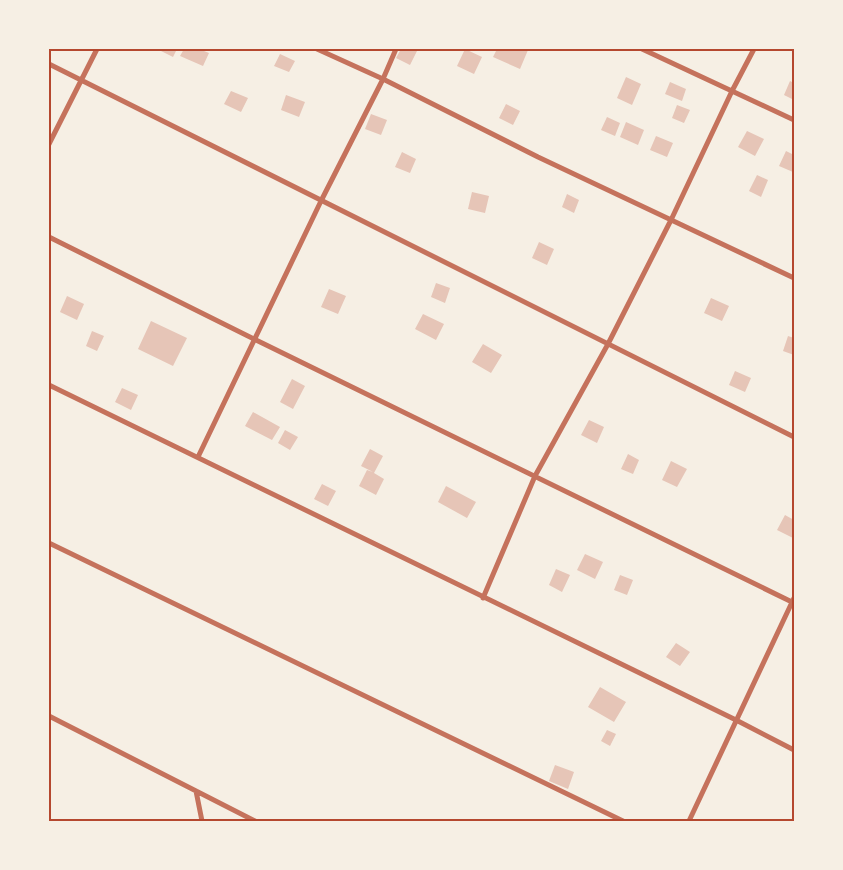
<svg xmlns="http://www.w3.org/2000/svg" width="843" height="870" viewBox="0 0 843 870" font-family="'IBM Plex Sans',sans-serif">
  <rect width="100%" height="100%" fill="#f6efe4"/>
  <path fill="#e6c5b7" d="M157,49H177L173,57Z
    M184,49H199L209,53L203,66L180,56Z
    M401,49H412L417,51L410,65L396,58Z
    M465,49L482,57L474,74L457,66Z
    M497,49H525L528,50L520,69L493,57Z
    M280,54L295,61L289,72L274,66Z
    M626,77L641,84L632,105L617,98Z
    M790,81L794,83V100L784,95Z
    M670,82L686,89L682,101L665,94Z
    M231,91L248,98L241,112L224,104Z
    M286,95L305,102L299,117L281,110Z
    M506,104L520,111L513,125L499,118Z
    M677,105L690,110L684,123L672,118Z
    M371,114L387,120L381,135L365,129Z
    M607,117L620,123L615,136L601,130Z
    M626,122L644,130L638,145L620,137Z
    M747,131L764,139L755,156L738,147Z
    M656,136L673,143L667,157L650,150Z
    M786,151L794,155L793,172L779,166Z
    M402,152L416,159L410,173L395,167Z
    M757,175L768,180L761,197L749,191Z
    M472,192L489,196L485,213L468,209Z
    M567,194L579,200L574,213L562,207Z
    M539,242L554,249L547,265L532,258Z
    M436,283L450,288L445,303L431,297Z
    M329,289L346,296L338,314L321,307Z
    M67,296L84,304L77,320L60,312Z
    M711,298L729,306L722,321L704,313Z
    M423,314L444,324L436,340L415,329Z
    M151,321L187,338L173,366L138,349Z
    M92,331L104,336L97,351L86,346Z
    M788,336L794,338V355L783,351Z
    M483,344L502,355L491,373L472,362Z
    M735,371L751,378L745,392L729,385Z
    M292,379L305,386L293,409L280,402Z
    M122,388L138,395L131,410L115,402Z
    M253,412L280,427L272,440L245,426Z
    M589,420L604,427L597,443L581,435Z
    M285,430L298,437L290,450L278,443Z
    M370,449L383,456L374,473L384,479L376,495L359,486L367,470L373,472L361,466Z
    M628,454L639,460L633,474L621,469Z
    M671,461L687,469L677,487L662,480Z
    M322,484L336,491L328,506L314,499Z
    M446,486L476,502L467,518L438,502Z
    M785,515L794,520L793,538L777,530Z
    M585,554L603,562L595,579L577,570Z
    M556,569L570,575L562,592L549,585Z
    M620,575L633,580L627,595L614,590Z
    M676,643L690,652L680,666L666,657Z
    M600,687L626,702L614,722L588,707Z
    M607,730L616,734L610,746L601,741Z
    M555,765L574,772L568,789L549,781Z"/>
  <g fill="none" stroke-linecap="round" stroke-linejoin="round">
    <path stroke="#c5725c" stroke-width="5" d="M317,49L383,79L538,157L794,278
      M642,49L794,120
      M49,64L794,437
      M49,144L97,49
      M49,237L256,340L794,603
      M49,385L736,720L794,750
      M198,457L321,201L383,79L396,49
      M49,543L623,821
      M483,598L535,476L608,344L671,220L732,91L754,49
      M49,716L255,821
      M196,791L202,821
      M689,821L794,598"/>
  </g>
  <rect width="843" height="870" fill="none" stroke="#f6efe4" stroke-width="100"/>
  <rect x="50" y="50" width="743" height="770" fill="none" stroke="#b5482f" stroke-width="2"/>
</svg>
